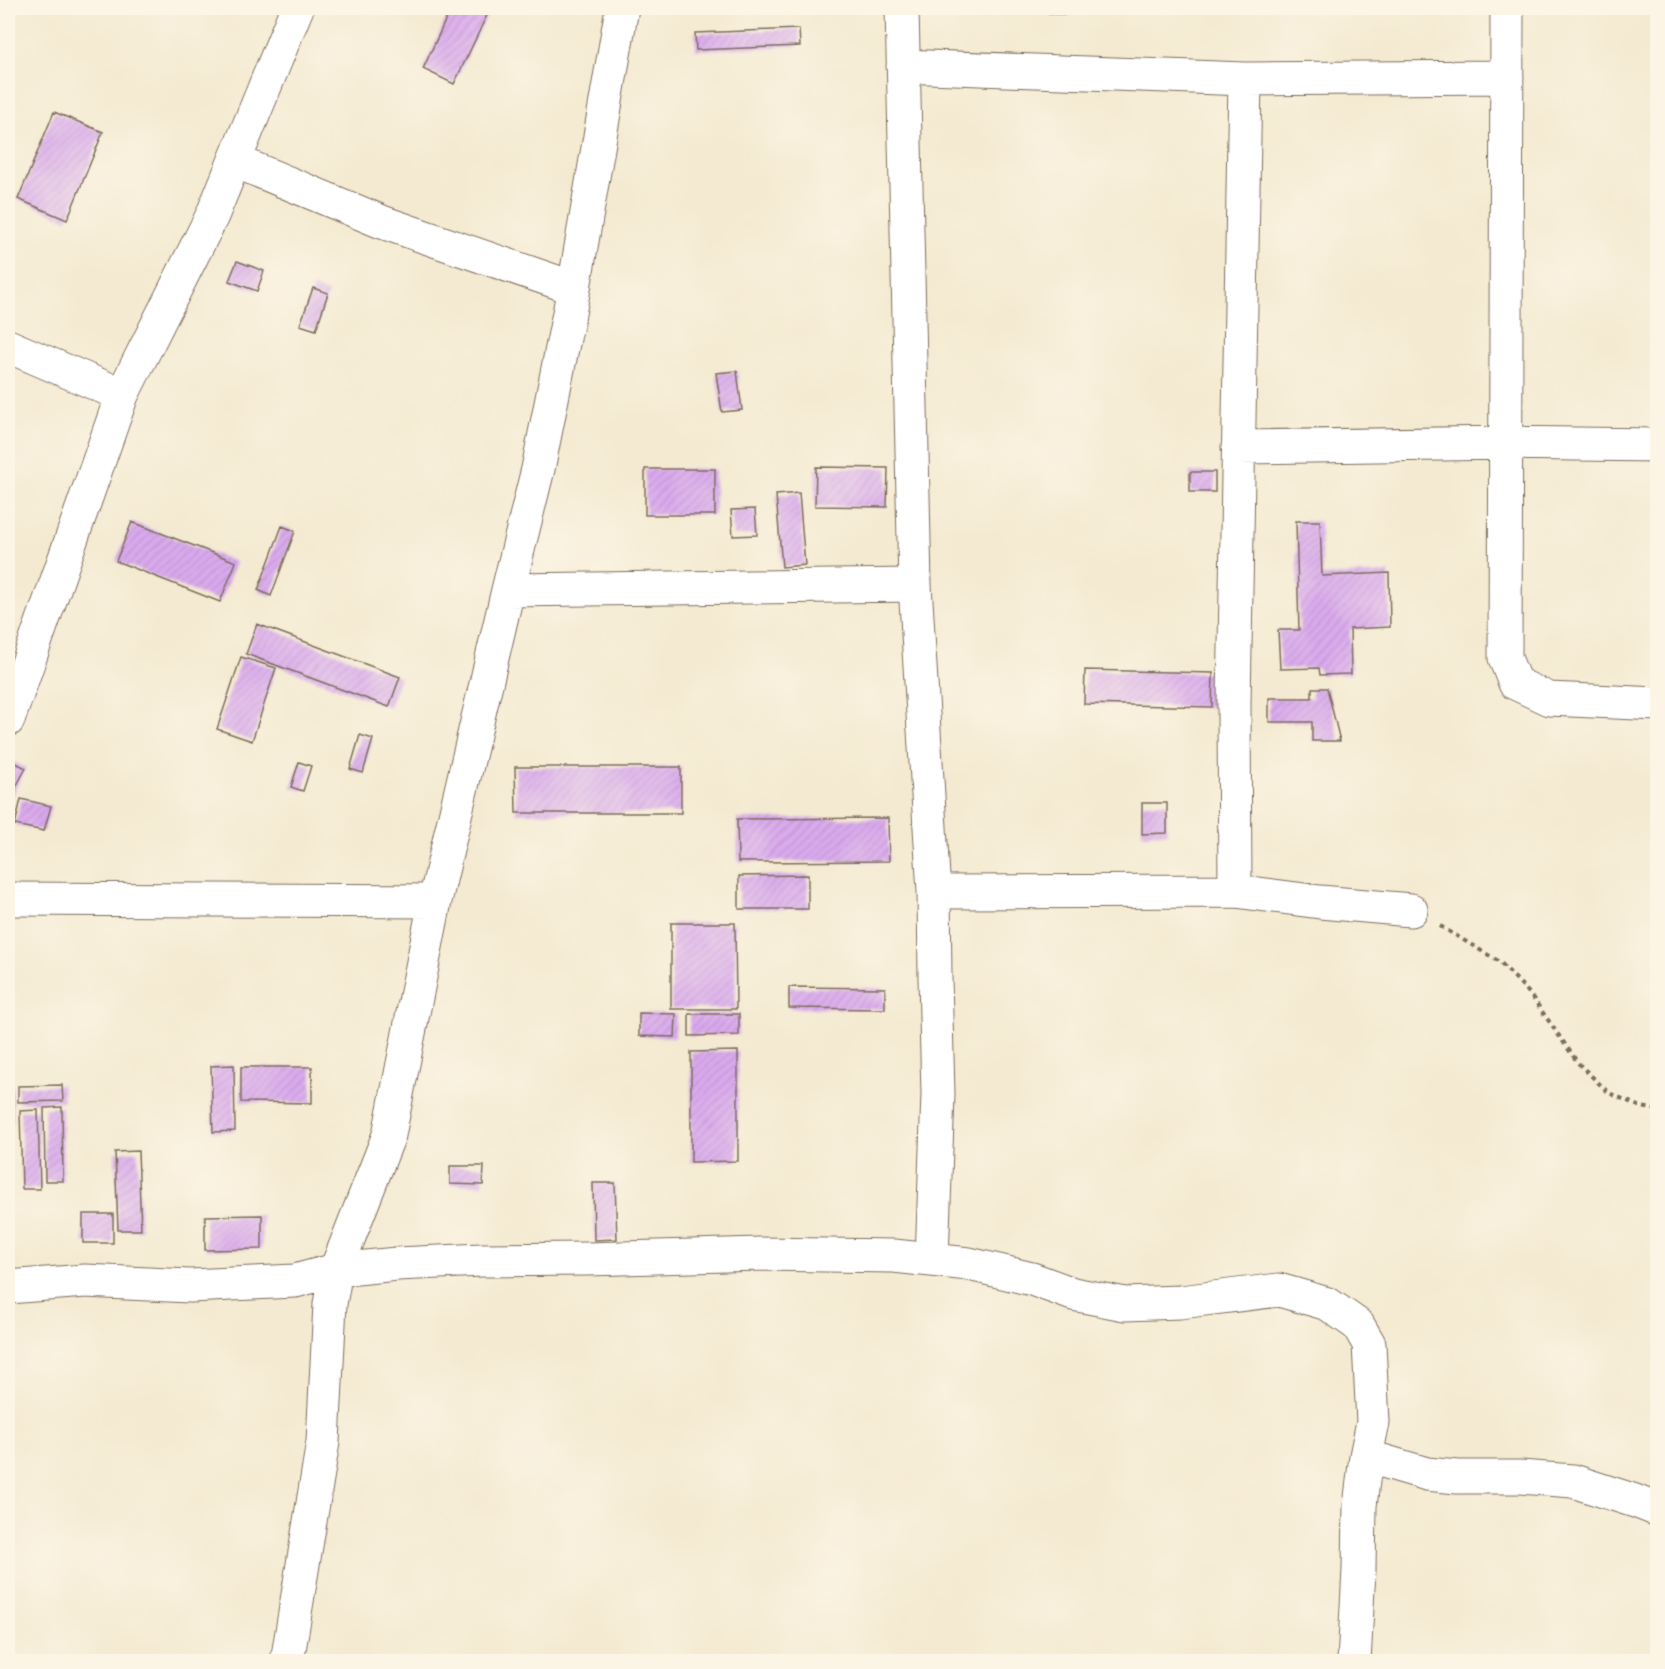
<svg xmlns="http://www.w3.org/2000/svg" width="1665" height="1669" viewBox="0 0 1665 1669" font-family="'EB Garamond',serif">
  <defs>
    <pattern id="building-hatch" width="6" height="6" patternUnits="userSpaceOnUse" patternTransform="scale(1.5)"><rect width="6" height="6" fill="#daaaee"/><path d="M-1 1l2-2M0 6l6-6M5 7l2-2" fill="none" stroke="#bc92cc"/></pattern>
  </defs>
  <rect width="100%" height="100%" fill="#fcf5e5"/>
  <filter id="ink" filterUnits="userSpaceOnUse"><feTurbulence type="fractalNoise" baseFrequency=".0167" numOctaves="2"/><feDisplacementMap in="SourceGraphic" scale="12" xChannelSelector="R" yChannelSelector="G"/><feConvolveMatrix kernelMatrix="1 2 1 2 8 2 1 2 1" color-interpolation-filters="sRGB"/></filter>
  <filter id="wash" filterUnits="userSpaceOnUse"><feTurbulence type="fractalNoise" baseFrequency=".008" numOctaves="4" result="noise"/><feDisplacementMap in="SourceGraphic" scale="24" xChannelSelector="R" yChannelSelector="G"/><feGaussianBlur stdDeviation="1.35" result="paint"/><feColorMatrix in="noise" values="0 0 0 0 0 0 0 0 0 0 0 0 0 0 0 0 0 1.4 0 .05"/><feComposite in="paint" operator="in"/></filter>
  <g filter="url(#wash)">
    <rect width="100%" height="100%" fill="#f4ead1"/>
    <g id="blocks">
      <path fill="url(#building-hatch)" d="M451,8H481L489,11L454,84L423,69Z
        M1049,8H1079V14H1049Z
        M799,29L800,46L696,50L695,33Z
        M54,112L103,132L67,220L18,199Z
        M237,261L264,271L257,291L229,281Z
        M313,288L328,293L316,330L300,325Z
        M737,371L742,410L722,412L716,373Z
        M816,467L888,468L887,507L815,506Z
        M645,469H715V515H645Z
        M1190,472H1215V492H1190Z
        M799,493L805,565L782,567L776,495Z
        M755,509L757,535L733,536L731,510Z
        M1296,521H1320L1322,576L1389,573L1390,627L1350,629L1351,674L1320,675L1319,668L1280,669L1278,630H1299Z
        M132,522L236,562L220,602L116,561Z
        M282,526L295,531L271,596L258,590Z
        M257,624L400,677L389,707L246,654Z
        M241,657L276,668L252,741L217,729Z
        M1085,670L1213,673L1212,707L1084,704Z
        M1312,688H1327L1340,741H1312V722H1269V698H1312Z
        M360,735L373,739L363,773L350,769Z
        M10,760L26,768L8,802V765Z
        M299,762L311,766L303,791L291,787Z
        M515,767H681V813H516Z
        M21,799L51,806L44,831L15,825Z
        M1142,803H1167V833L1142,834Z
        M888,818L889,861L738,862L737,819Z
        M808,875V909H739V876Z
        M671,923H735L736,1009H671Z
        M789,987L885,988V1009L789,1008Z
        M639,1013L676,1014L675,1037L639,1036Z
        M689,1014H739V1035L689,1036Z
        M738,1051V1161L691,1162V1052Z
        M234,1065L235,1131L213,1132L211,1066Z
        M241,1067H312V1103L241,1102Z
        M8,1085H12L13,1123H8Z
        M62,1085L63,1101L18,1102V1086Z
        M62,1107L63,1181H45L44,1108Z
        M38,1110L40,1189H22L20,1111Z
        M138,1151L141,1230H118L115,1152Z
        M450,1166H484L483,1185L450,1184Z
        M593,1183H615L617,1239L594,1240Z
        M83,1214H113V1243H83Z
        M262,1215V1249L205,1250V1216Z"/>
    </g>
  </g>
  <g filter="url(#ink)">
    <use href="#blocks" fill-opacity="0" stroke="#7c6d5d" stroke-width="1.5"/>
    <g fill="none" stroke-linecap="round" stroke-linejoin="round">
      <defs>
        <path id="minor" d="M902,8L915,585L934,892L935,977L938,1094L932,1259
          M1507,8L1505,658L1515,683L1549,699L1658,704
          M903,66L1245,79L1507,77
          M235,161L382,222L574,288
          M8,346L122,395
          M1238,447L1506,443L1658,445
          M508,590L915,585
          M8,720L122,395L212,216L297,8
          M1235,891L1234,704L1245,79
          M934,892L1235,891L1320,902L1411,910
          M8,899L435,901
          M8,1287L85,1281L190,1286L295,1281L336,1270L397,1264L482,1260L588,1259L760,1254L894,1256L969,1264L1032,1279L1073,1294L1125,1304L1180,1302L1279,1290L1328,1304L1358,1325L1369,1344L1373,1422L1366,1456L1360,1506L1359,1570L1354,1662
          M1366,1456L1427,1474L1457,1477H1520L1573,1481L1635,1501L1658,1510
          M287,1662L323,1442L330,1304L336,1270L389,1135L435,901L508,590L538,469L574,288L622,8"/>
      </defs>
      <use href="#minor" stroke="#7c6d5d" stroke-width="35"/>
      <path stroke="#7c6d5d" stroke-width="4" stroke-dasharray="4.5 4.5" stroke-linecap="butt" d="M1440,926L1500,962L1530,994L1578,1063L1609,1093L1641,1107L1658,1110"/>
      <use href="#minor" stroke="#fff" stroke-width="33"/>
    </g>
  </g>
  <rect width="1665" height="1669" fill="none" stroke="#fcf5e5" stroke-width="30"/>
</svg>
